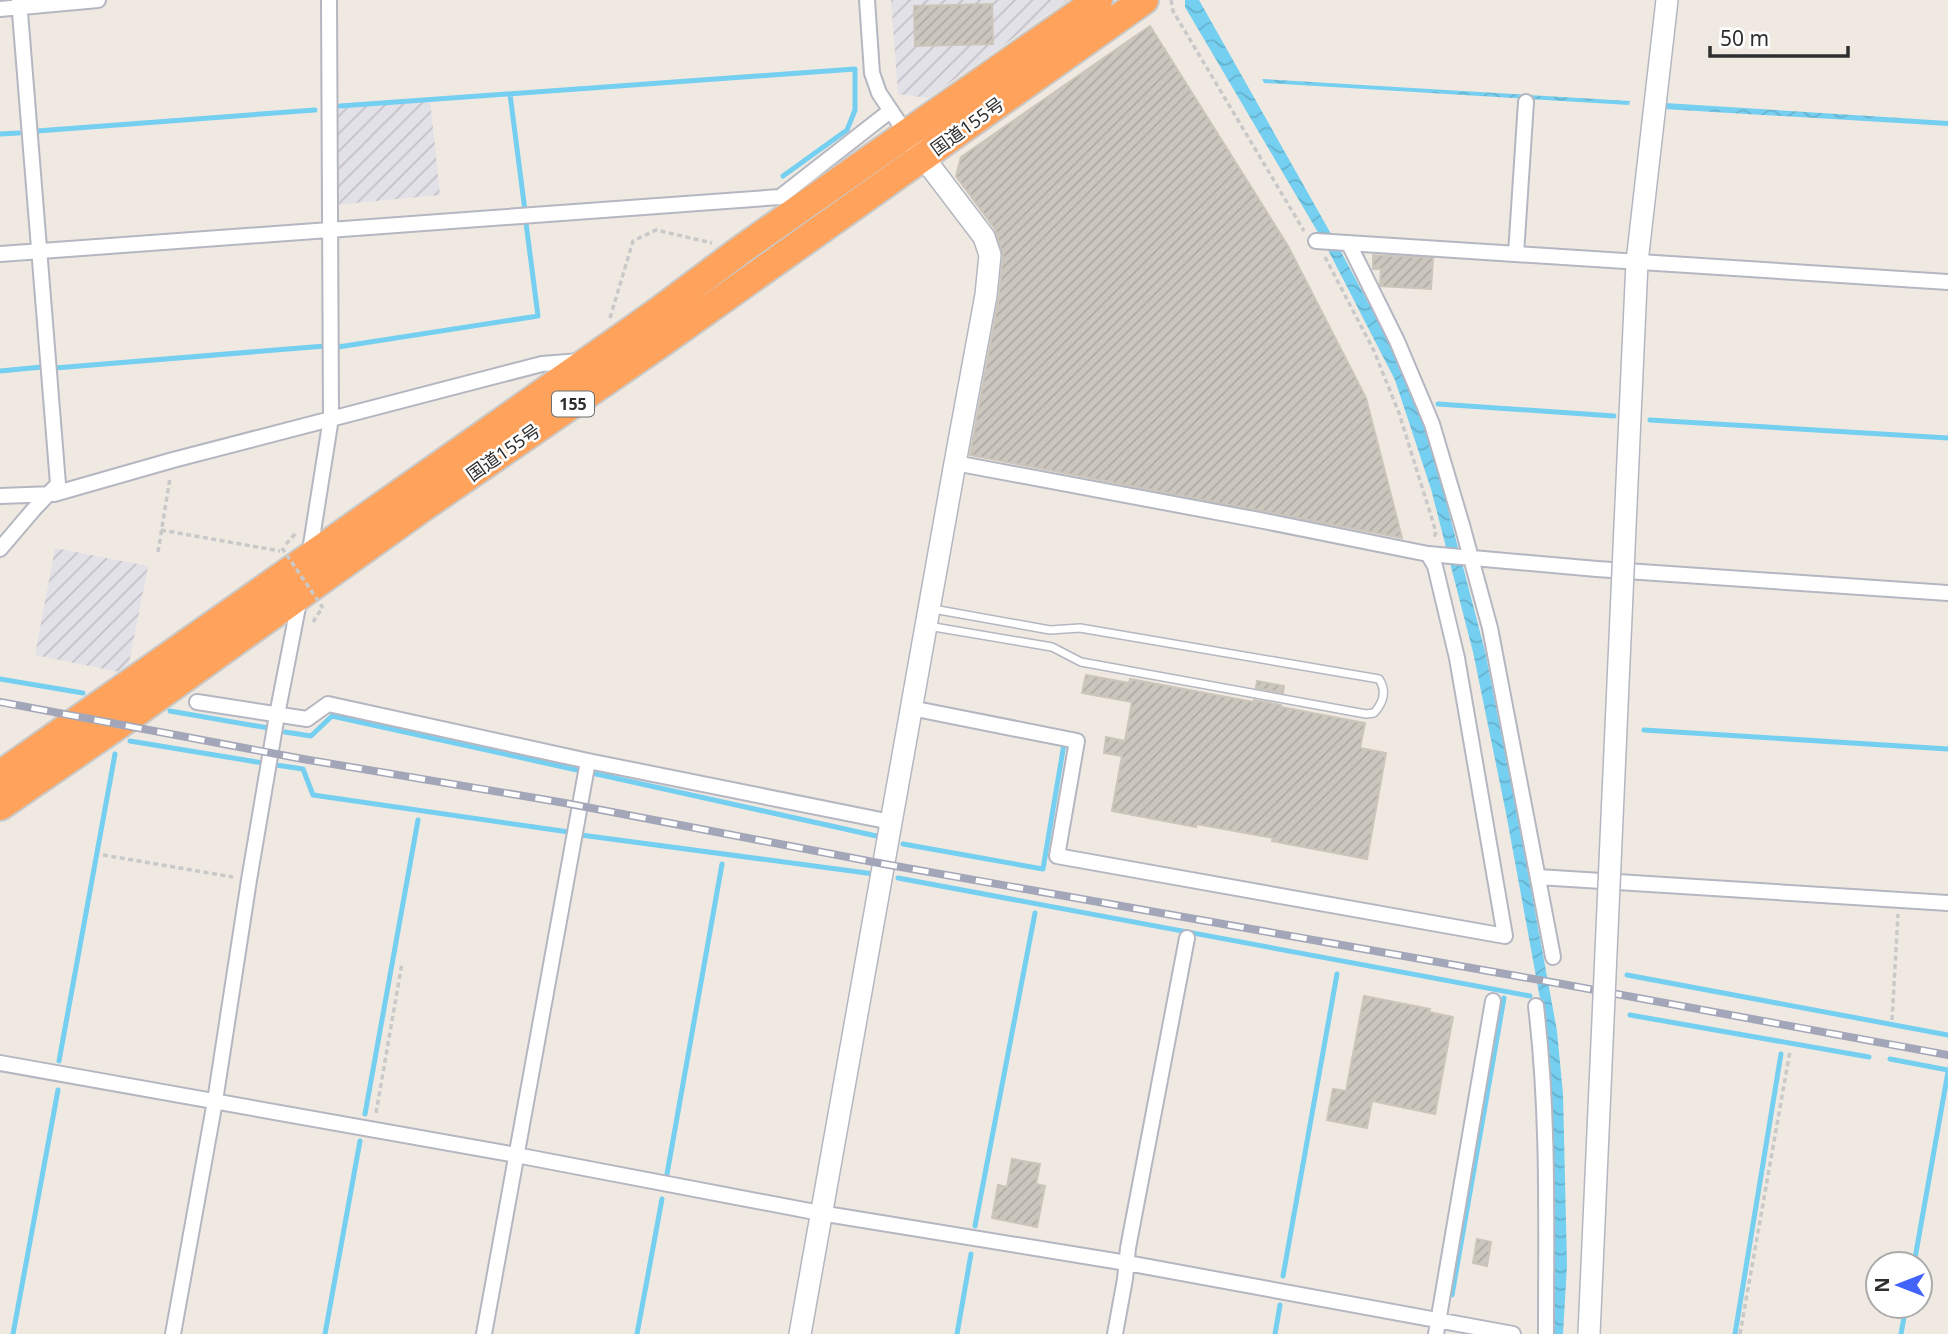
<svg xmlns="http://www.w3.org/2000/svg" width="1948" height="1334" viewBox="0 0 1948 1334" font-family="'Noto Sans','Noto Sans JP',sans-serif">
  <defs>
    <pattern id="industrial-furrows" width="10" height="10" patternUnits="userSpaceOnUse" patternTransform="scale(1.75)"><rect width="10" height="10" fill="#e3e1e8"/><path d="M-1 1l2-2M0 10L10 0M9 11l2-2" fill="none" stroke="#c3c1c7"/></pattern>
    <pattern id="water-waves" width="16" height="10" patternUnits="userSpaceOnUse" patternTransform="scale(1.75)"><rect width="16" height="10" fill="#75cff0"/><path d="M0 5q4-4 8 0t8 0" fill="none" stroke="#66b2ce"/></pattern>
    <pattern id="building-hatch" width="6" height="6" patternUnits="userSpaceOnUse" patternTransform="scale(1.75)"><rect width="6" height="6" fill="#cbc7bf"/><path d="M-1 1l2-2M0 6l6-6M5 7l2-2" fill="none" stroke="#afaba4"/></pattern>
  </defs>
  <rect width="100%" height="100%" fill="#efe9e1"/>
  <path fill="url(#industrial-furrows)" d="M891,0H1068L928,98L898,94Z
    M430,100L440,195L334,205L335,107Z
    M55,548L148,566L129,663L119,672L35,655Z"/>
  <path fill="url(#water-waves)" d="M1185,0H1199L1339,248L1401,364L1424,425L1443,490L1485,651L1517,813L1557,1031L1563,1094L1567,1265L1563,1334H1552L1553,1169L1550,1080L1546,1031L1506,813L1473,652L1431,489L1395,380L1326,246L1185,7Z
    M1262,79L1630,101L1629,105L1264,83Z
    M1665,103L1948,121V126L1664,109Z"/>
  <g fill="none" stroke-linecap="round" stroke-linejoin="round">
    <path stroke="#75cff0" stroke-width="5" d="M510,94L525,211
      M340,106L855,69V110L847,130L783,176
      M37,131L315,110
      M0,134L19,133
      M338,347L538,316L526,223
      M55,368L325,346
      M0,371L42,367
      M1438,404L1614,416
      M1650,420L1948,438
      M0,679L83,693
      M170,711L268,728
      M1644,730L1948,749
      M285,732L311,736L332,716L577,770
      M130,741L263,763
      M276,765L303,769L313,795L569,832
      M592,773L881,837
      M581,835L874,874
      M903,844L1043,869L1064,744
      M898,878L1530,996
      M1627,975L1948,1035
      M1630,1015L1869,1057
      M1890,1059L1948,1070
      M59,1061L115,754
      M365,1114L418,820
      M667,1174L722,864
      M975,1226L1035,913
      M1914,1264L1948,1072
      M1283,1276L1337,974
      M1452,1295L1504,998
      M13,1334L58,1090
      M325,1334L360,1141
      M637,1334L662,1199
      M957,1334L971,1254
      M1275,1334L1280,1305
      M1735,1334L1781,1054
      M1901,1334L1906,1306"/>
  </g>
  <path fill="url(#building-hatch)" stroke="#cbc5ba" stroke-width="2" d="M992,4L993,44L915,46L914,6Z
    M1150,26L1288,246L1366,398L1402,538L970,455L999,297L1003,256L995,229L956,176L961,157Z
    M1373,255L1433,258L1431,289L1380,286L1381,269H1373Z
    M1086,675L1129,683L1130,679L1253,702L1254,700L1281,705V707L1365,723L1360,748L1386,753L1367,859L1272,841L1273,838L1196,824V827L1112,811L1122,756L1104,753L1106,737L1125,741L1132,702L1082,693Z
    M1257,681L1284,686L1283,693L1256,688Z
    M1364,996L1430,1009L1429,1012L1453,1017L1435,1114L1372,1101L1367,1128L1327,1120L1333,1089L1346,1091Z
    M1012,1159L1040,1164L1036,1184L1045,1186L1037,1227L992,1218L998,1185L1007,1187Z
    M1477,1239L1491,1242L1487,1266L1473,1263Z"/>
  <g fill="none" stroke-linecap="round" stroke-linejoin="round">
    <defs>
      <path id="lane" d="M928,626L1052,647L1081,662L1366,714L1374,713C1383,703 1387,691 1379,679L1080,628L1050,630L933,609"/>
      <path id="street" d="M867,0L872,73L879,93L907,135
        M0,9L98,0
        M1316,241L1948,282
        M1349,244L1397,341L1432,424L1462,525L1490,628L1553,957
        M0,254L780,197L890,111
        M1516,254L1526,102
        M955,463L1259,520L1428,554L1597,569L1948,593
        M0,496L54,494L173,460L542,364L580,361
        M0,549L35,508L58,484L19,0
        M309,557L331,418L329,0
        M197,702L307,719L328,704L588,761L891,822
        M911,708L1077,741L1057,856L1505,936L1457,658L1435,566L1428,554
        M1538,877L1948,903
        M1536,1006C1549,1116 1546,1223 1546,1334
        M0,1063L516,1155L820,1213L1127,1263L1513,1334
        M173,1334L215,1101L249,880L277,715L300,597
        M484,1334L588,761
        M1115,1334L1125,1279L1128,1248L1187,938
        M1436,1334L1493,1001"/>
      <path id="secondary" d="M1626,504L1637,262L1667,0
        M800,1334L955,463L986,295L990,255L984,237L914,145"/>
      <path id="highway" d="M0,775L655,314L742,249L1098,0
        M0,806L131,716L423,507L658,345L1144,0"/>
    </defs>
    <use href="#lane" stroke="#b4b7c1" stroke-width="10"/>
    <use href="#street" stroke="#b4b7c1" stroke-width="18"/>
    <use href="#secondary" stroke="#b4b7c1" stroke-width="24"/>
    <use href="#highway" stroke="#c9c9c9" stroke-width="32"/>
    <path stroke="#c9c9c9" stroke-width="3.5" stroke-dasharray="5 3.5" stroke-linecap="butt" d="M1171,0L1173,11L1304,231
      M1325,257L1374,351L1399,413L1436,532L1434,538
      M610,318L633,241L656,230L712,243
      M161,530L280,551
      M286,544L297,532
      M158,552L170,478
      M313,622L322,608
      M103,855L233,877
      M1892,1020L1898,914
      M376,1113L402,963
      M1740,1334L1790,1051"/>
    <use href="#lane" stroke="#fff" stroke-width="7"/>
    <use href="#street" stroke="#fff" stroke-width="14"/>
    <use href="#secondary" stroke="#fff" stroke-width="21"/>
    <use href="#highway" stroke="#ffa35c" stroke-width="28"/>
    <defs>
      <path id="rail" d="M0,702L303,759L565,803L884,864L1562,984L1948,1055"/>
    </defs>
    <use href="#rail" stroke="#a3a6b8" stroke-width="8"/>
    <use href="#rail" stroke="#fff" stroke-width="5" stroke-dasharray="16" stroke-linecap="butt"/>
    <defs>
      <path id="secondary-bridge" d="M1589,1334L1626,504"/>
    </defs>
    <use href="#secondary-bridge" stroke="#b4b7c1" stroke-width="24" stroke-linecap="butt"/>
    <path stroke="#c9c9c9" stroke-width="3.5" stroke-dasharray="5 3.5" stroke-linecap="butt" d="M282,548L323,608"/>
    <use href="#secondary-bridge" stroke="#fff" stroke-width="21"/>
  </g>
  <g text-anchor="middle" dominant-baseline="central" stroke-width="5" stroke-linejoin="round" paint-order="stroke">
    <rect fill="#fff" stroke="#6d6d6d" stroke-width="2" x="552" y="391.5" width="42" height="25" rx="5"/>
    <g font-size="16" font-weight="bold" fill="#2e2e2e">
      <text x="573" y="404">155</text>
    </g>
    <g font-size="18" fill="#2e2e2e" stroke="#fff">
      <text transform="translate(967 126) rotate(-36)">国道155号</text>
      <text transform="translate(503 452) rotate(-35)">国道155号</text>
    </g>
  </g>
  <g transform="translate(1899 1285) rotate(270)"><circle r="33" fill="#ffffff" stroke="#ababab" stroke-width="2"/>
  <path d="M0-5L12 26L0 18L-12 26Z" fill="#4264fb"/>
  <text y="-10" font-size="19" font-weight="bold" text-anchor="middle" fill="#2e2e2e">N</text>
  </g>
  <path d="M1710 46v10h138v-10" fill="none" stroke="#2e2e2e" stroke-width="3.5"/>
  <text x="1720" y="46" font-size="21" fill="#2e2e2e" stroke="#ffffff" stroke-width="5" paint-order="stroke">50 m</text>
</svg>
